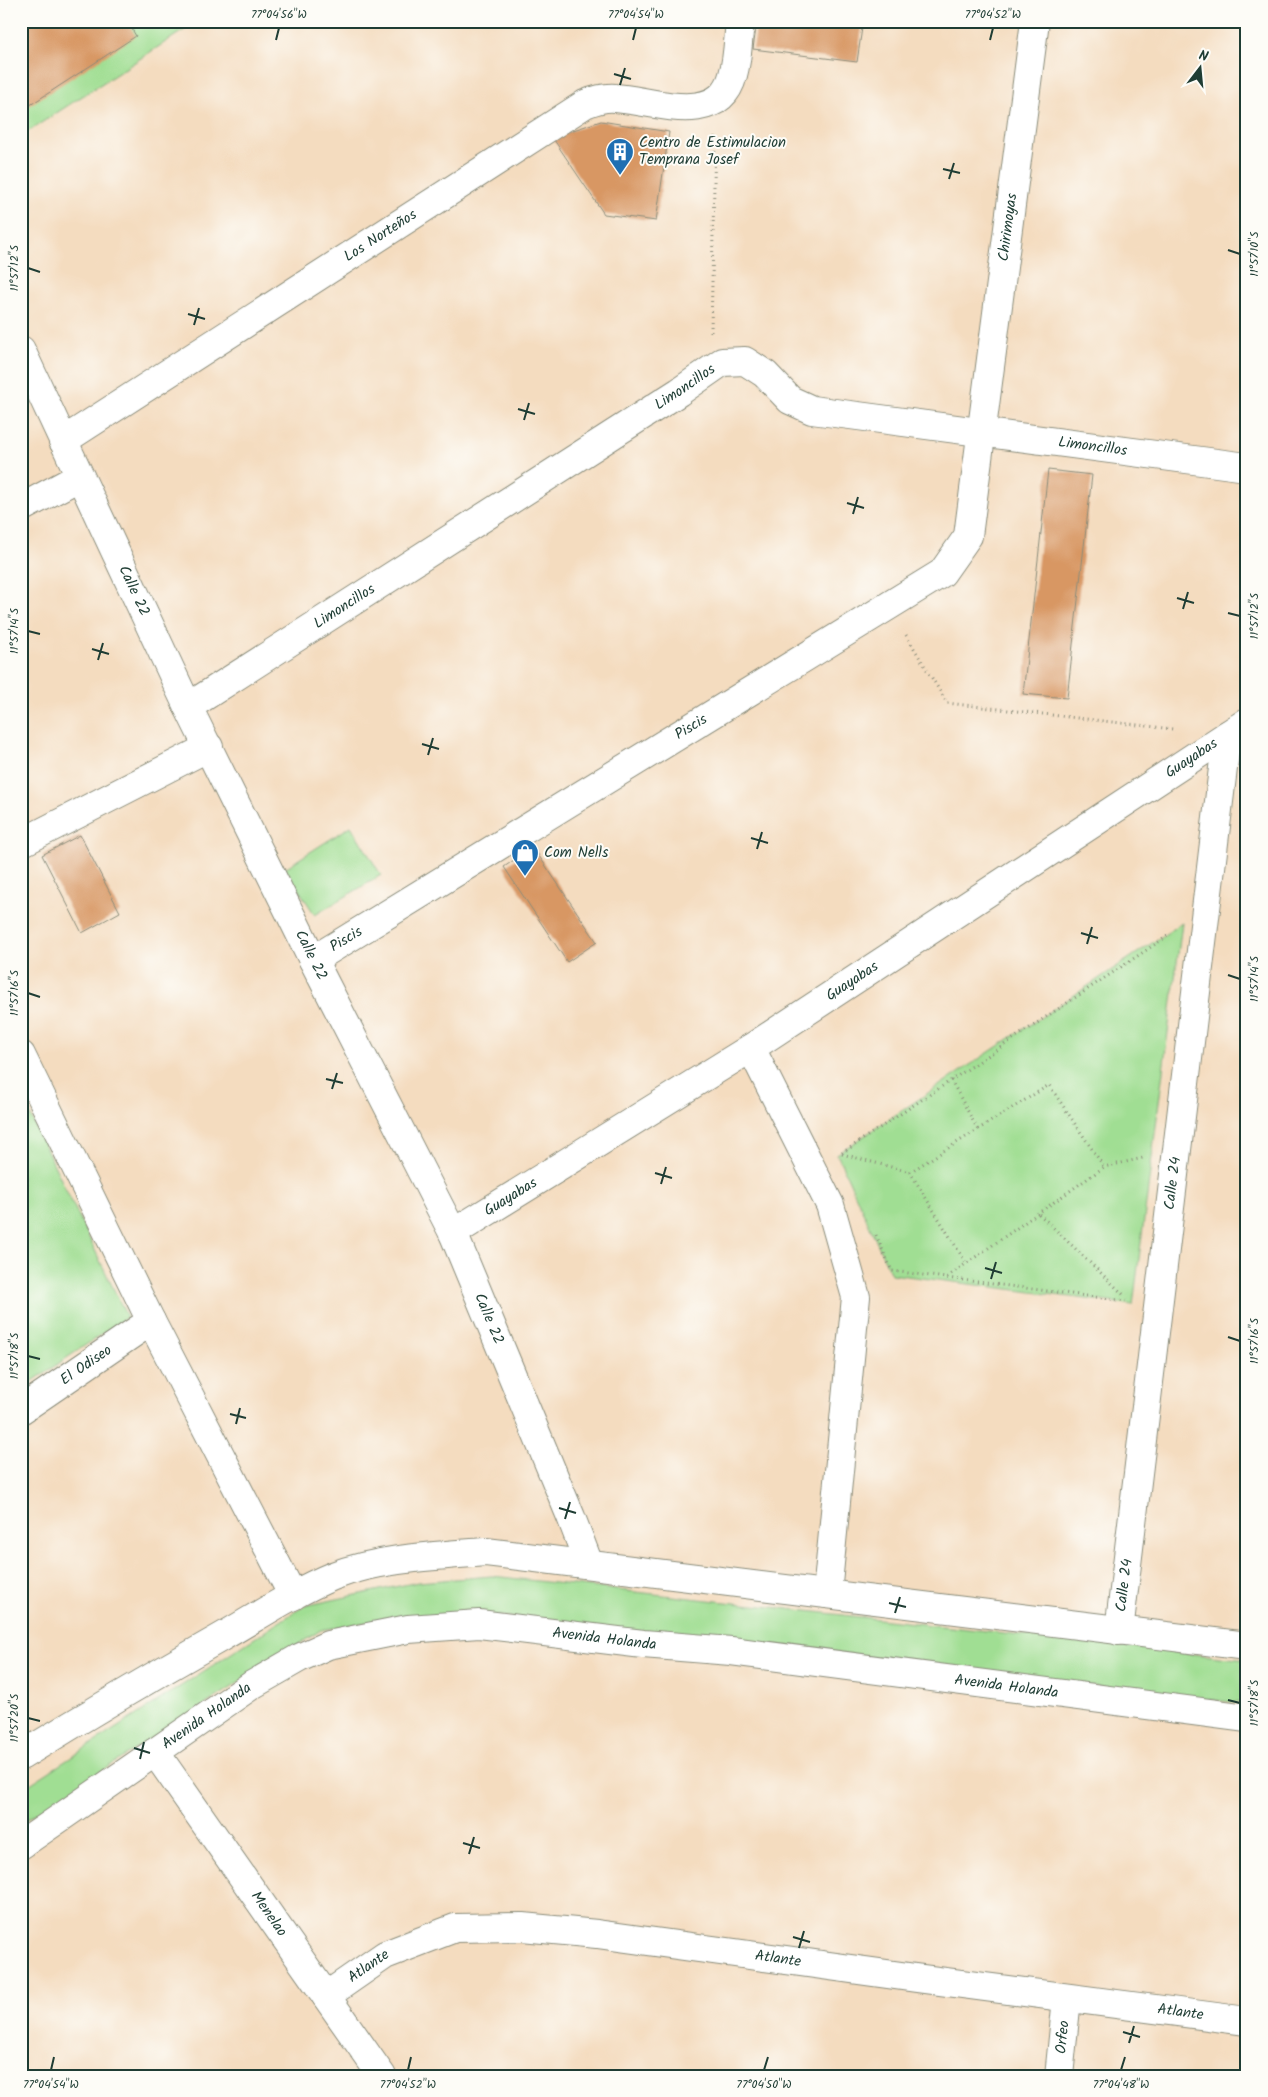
<svg xmlns="http://www.w3.org/2000/svg" width="1268" height="2097" viewBox="0 0 1268 2097" font-family="Kalam,sans-serif">
  <rect width="100%" height="100%" fill="#fdfcf7"/>
  <filter id="ink" filterUnits="userSpaceOnUse"><feTurbulence type="fractalNoise" baseFrequency=".02" numOctaves="2"/><feDisplacementMap in="SourceGraphic" scale="10" xChannelSelector="R" yChannelSelector="G"/><feConvolveMatrix kernelMatrix="1 2 1 2 8 2 1 2 1" color-interpolation-filters="sRGB"/></filter>
  <filter id="wash" filterUnits="userSpaceOnUse"><feTurbulence type="fractalNoise" baseFrequency=".0096" numOctaves="4" result="noise"/><feDisplacementMap in="SourceGraphic" scale="20" xChannelSelector="R" yChannelSelector="G"/><feGaussianBlur stdDeviation="1.12" result="paint"/><feColorMatrix in="noise" values="0 0 0 0 0 0 0 0 0 0 0 0 0 0 0 0 0 1.4 0 .05"/><feComposite in="paint" operator="in"/></filter>
  <g filter="url(#wash)">
    <rect width="100%" height="100%" fill="#f4dcbf"/>
    <path fill="#a0de93" stroke="#608e64" d="M21,21H198L21,136Z
      M351,826L381,875L315,915L285,868Z
      M1182,923L1133,1305L891,1274L837,1154Z
      M21,1096L127,1317L21,1389Z
      M492,1576L1247,1660V1704L484,1614L390,1618L321,1630L21,1823V1790L304,1606L418,1582Z"/>
    <g id="blocks">
      <path fill="#d89764" d="M21,21H127L136,36L21,111Z
        M757,21H863L857,62L753,49Z
        M601,121L669,132L656,221L604,214L552,137Z
        M1048,470L1092,475L1067,698L1023,694Z
        M80,835L120,912L82,933L42,855Z
        M533,847L597,942L567,962L504,867Z"/>
    </g>
  </g>
  <g filter="url(#ink)">
    <use href="#blocks" fill-opacity="0" stroke="#8a8c7a" stroke-width="1"/>
    <g fill="none" stroke-linecap="round" stroke-linejoin="round">
      <defs>
        <g id="street">
          <path id="s1" d="M21,350L188,707L313,960L453,1233L571,1517L589,1564"/>
          <path id="s2" d="M63,441L585,104C595,100 604,97 615,98C652,100 719,128 733,75C738,58 738,39 740,21"/>
          <path d="M21,508L79,477"/>
          <path id="s3" d="M188,707L679,392L722,362L745,361L765,374L790,400L812,410L1247,467"/>
          <path d="M21,843L209,747"/>
          <path id="s4" d="M313,960L942,573L968,536L1035,21"/>
          <path d="M751,1048L830,1205L856,1297L827,1594"/>
          <path d="M21,1055L151,1321L293,1596"/>
          <path id="s5" d="M453,1233L751,1048L1247,722"/>
          <path id="s6" d="M21,1410L151,1321"/>
          <path id="s7" d="M1119,1631L1227,735"/>
          <path id="s8" d="M155,1752L382,2076"/>
          <path id="s9" d="M326,1996L385,1955L455,1928L522,1927L597,1934L916,1978L1247,2021"/>
          <path id="s10" d="M1059,2076L1067,1998"/>
        </g>
        <g id="secondary">
          <path d="M21,1756C87,1715 153,1676 220,1638C257,1617 294,1592 333,1576C379,1558 437,1556 486,1552L1247,1646"/>
          <path id="s11" d="M21,1845L252,1685L299,1658L328,1645L408,1629L479,1624L643,1644L731,1651L1247,1718"/>
        </g>
      </defs>
      <use href="#street" stroke="#8a8c7a" stroke-width="30"/>
      <use href="#secondary" stroke="#8a8c7a" stroke-width="30"/>
      <path stroke="#8a8c7a" stroke-width="3" stroke-dasharray="1 4" stroke-linecap="butt" d="M711,332L715,136
        M906,635L947,703L1173,729
        M951,1080L978,1130
        M842,1153L1169,935
        M842,1154L910,1172L966,1263
        M910,1172L1049,1085L1104,1167
        M1039,1214L1125,1296
        M876,1235L892,1271L1126,1301
        M947,1277L1104,1167L1143,1158"/>
      <use href="#street" stroke="#fff" stroke-width="28"/>
      <use href="#secondary" stroke="#fff" stroke-width="28"/>
    </g>
  </g>
  <path fill="none" stroke="#1f3d34" stroke-width="2" d="M276,40L279,28M633,40L636,28M990,40L993,28M614,74L631,79M620,85L625,68M943,169L960,173M949,179L954,163M1228,250L1240,254M28,268L40,272M188,314L205,319M194,325L199,308M518,409L535,414M524,420L529,403M847,503L864,508M853,514L858,497M1177,598L1194,603M1183,609L1188,592M1228,613L1240,616M28,631L40,634M92,649L109,654M98,660L103,643M422,744L439,749M428,755L433,738M751,838L768,843M757,849L762,832M1081,933L1098,938M1087,944L1092,927M1228,975L1240,979M28,993L40,997M326,1079L343,1083M332,1089L337,1073M655,1173L672,1178M661,1184L666,1167M985,1268L1002,1273M991,1279L996,1262M1228,1337L1240,1341M28,1356L40,1359M230,1414L246,1418M236,1424L240,1408M559,1508L576,1513M565,1519L570,1502M889,1603L906,1607M895,1613L900,1597M1228,1700L1240,1703M28,1718L40,1721M134,1748L150,1753M140,1759L144,1742M463,1843L480,1848M469,1854L474,1837M793,1937L810,1942M799,1948L804,1931M1123,2032L1140,2037M1129,2043L1134,2026M51,2070L54,2057M408,2070L411,2057M764,2070L768,2057M1121,2070L1125,2057"/>
  <defs>
    <symbol id="building-pin" viewBox="-11 -11 22 30"><path d="M0 17L-7.5 6A9.5 9.5 0 1 1 7.5 6Z" fill="#1f6fb2" stroke="#fdfcf7"/><path d="M-4-6H4V6H1V3H-1V6H-4ZM-2.5-4.3h1.7v1.8h-1.7ZM.8-4.3h1.7v1.8H.8ZM-2.5-1h1.7V.8h-1.7ZM.8-1h1.7V.8H.8Z" fill="#fff"/></symbol>
    <symbol id="shop-pin" viewBox="-11 -11 22 30"><path d="M0 17L-7.5 6A9.5 9.5 0 1 1 7.5 6Z" fill="#1f6fb2" stroke="#fdfcf7"/><path d="M-5-2.5h2.3a2.7 3.5 0 0 1 5.4 0H5L5.5 6h-11ZM-1.5-2.5h3a1.5 2.3 0 0 0-3 0Z" fill="#fff"/></symbol>
  </defs>
  <g fill-rule="evenodd">
    <use href="#building-pin" x="604" y="136" width="32" height="43"/>
    <use href="#shop-pin" x="509" y="837" width="32" height="43"/>
  </g>
  <g text-anchor="middle" dominant-baseline="central" stroke-width="4" stroke-linejoin="round" paint-order="stroke">
    <g font-size="15" fill="#1f3d34" stroke="#fdfcf7" text-anchor="start">
      <text x="639" y="143">Centro de Estimulacion<tspan x="639" dy="17">Temprana Josef</tspan></text>
      <text x="544" y="853">Com Nells</text>
    </g>
    <g font-size="15" fill="#1f3d34" stroke="#fdfcf7">
      <text stroke="none"><textPath href="#s4" startOffset="1095">Chirimoyas</textPath></text>
      <text stroke="none"><textPath href="#s2" startOffset="378">Los Norteños</textPath></text>
      <text stroke="none"><textPath href="#s3" startOffset="591">Limoncillos</textPath></text>
      <text stroke="none"><textPath href="#s3" startOffset="1026">Limoncillos</textPath></text>
      <text stroke="none"><textPath href="#s1" startOffset="266">Calle 22</textPath></text>
      <text stroke="none"><textPath href="#s3" startOffset="186">Limoncillos</textPath></text>
      <text stroke="none"><textPath href="#s4" startOffset="444">Piscis</textPath></text>
      <text stroke="none"><textPath href="#s5" startOffset="878">Guayabas</textPath></text>
      <text stroke="none"><textPath href="#s4" startOffset="39">Piscis</textPath></text>
      <text stroke="none"><textPath href="#s1" startOffset="671">Calle 22</textPath></text>
      <text stroke="none"><textPath href="#s5" startOffset="472">Guayabas</textPath></text>
      <text stroke="none"><textPath href="#s7" startOffset="451">Calle 24</textPath></text>
      <text stroke="none"><textPath href="#s5" startOffset="68">Guayabas</textPath></text>
      <text stroke="none"><textPath href="#s1" startOffset="1076">Calle 22</textPath></text>
      <text stroke="none"><textPath href="#s6" startOffset="79">El Odiseo</textPath></text>
      <text stroke="none"><textPath href="#s7" startOffset="46">Calle 24</textPath></text>
      <text stroke="none"><textPath href="#s11" startOffset="646">Avenida Holanda</textPath></text>
      <text stroke="none"><textPath href="#s11" startOffset="1051">Avenida Holanda</textPath></text>
      <text stroke="none"><textPath href="#s11" startOffset="226">Avenida Holanda</textPath></text>
      <text stroke="none"><textPath href="#s8" startOffset="198">Menelao</textPath></text>
      <text stroke="none"><textPath href="#s9" startOffset="472">Atlante</textPath></text>
      <text stroke="none"><textPath href="#s9" startOffset="52">Atlante</textPath></text>
      <text stroke="none"><textPath href="#s9" startOffset="878">Atlante</textPath></text>
      <text stroke="none"><textPath href="#s10" startOffset="39">Orfeo</textPath></text>
    </g>
  </g>
  <rect width="1268" height="2097" fill="none" stroke="#fdfcf7" stroke-width="55"/>
  <g transform="translate(1200 68) rotate(16)" stroke="#fdfcf7" stroke-width="4" paint-order="stroke">
  <path d="M0-4L9 19L0 12L-9 19Z" fill="#1f3d34"/>
  <text y="-8" font-size="14" font-weight="bold" text-anchor="middle" fill="#1f3d34">N</text>
  </g>
  <rect x="28" y="28" width="1212" height="2042" fill="none" stroke="#1f3d34" stroke-width="2"/>
  <g font-size="12" text-anchor="middle" fill="#1f3d34">
    <text x="279" y="18">77°04'56"W</text>
    <text x="636" y="18">77°04'54"W</text>
    <text x="993" y="18">77°04'52"W</text>
    <text transform="translate(1254 254) rotate(-90)" y="4">11°57'10"S</text>
    <text transform="translate(14 268) rotate(-90)" y="4">11°57'12"S</text>
    <text transform="translate(1254 616) rotate(-90)" y="4">11°57'12"S</text>
    <text transform="translate(14 631) rotate(-90)" y="4">11°57'14"S</text>
    <text transform="translate(1254 979) rotate(-90)" y="4">11°57'14"S</text>
    <text transform="translate(14 993) rotate(-90)" y="4">11°57'16"S</text>
    <text transform="translate(1254 1341) rotate(-90)" y="4">11°57'16"S</text>
    <text transform="translate(14 1356) rotate(-90)" y="4">11°57'18"S</text>
    <text transform="translate(1254 1703) rotate(-90)" y="4">11°57'18"S</text>
    <text transform="translate(14 1718) rotate(-90)" y="4">11°57'20"S</text>
    <text x="51" y="2088">77°04'54"W</text>
    <text x="408" y="2088">77°04'52"W</text>
    <text x="764" y="2088">77°04'50"W</text>
    <text x="1121" y="2088">77°04'48"W</text>
  </g>
</svg>
